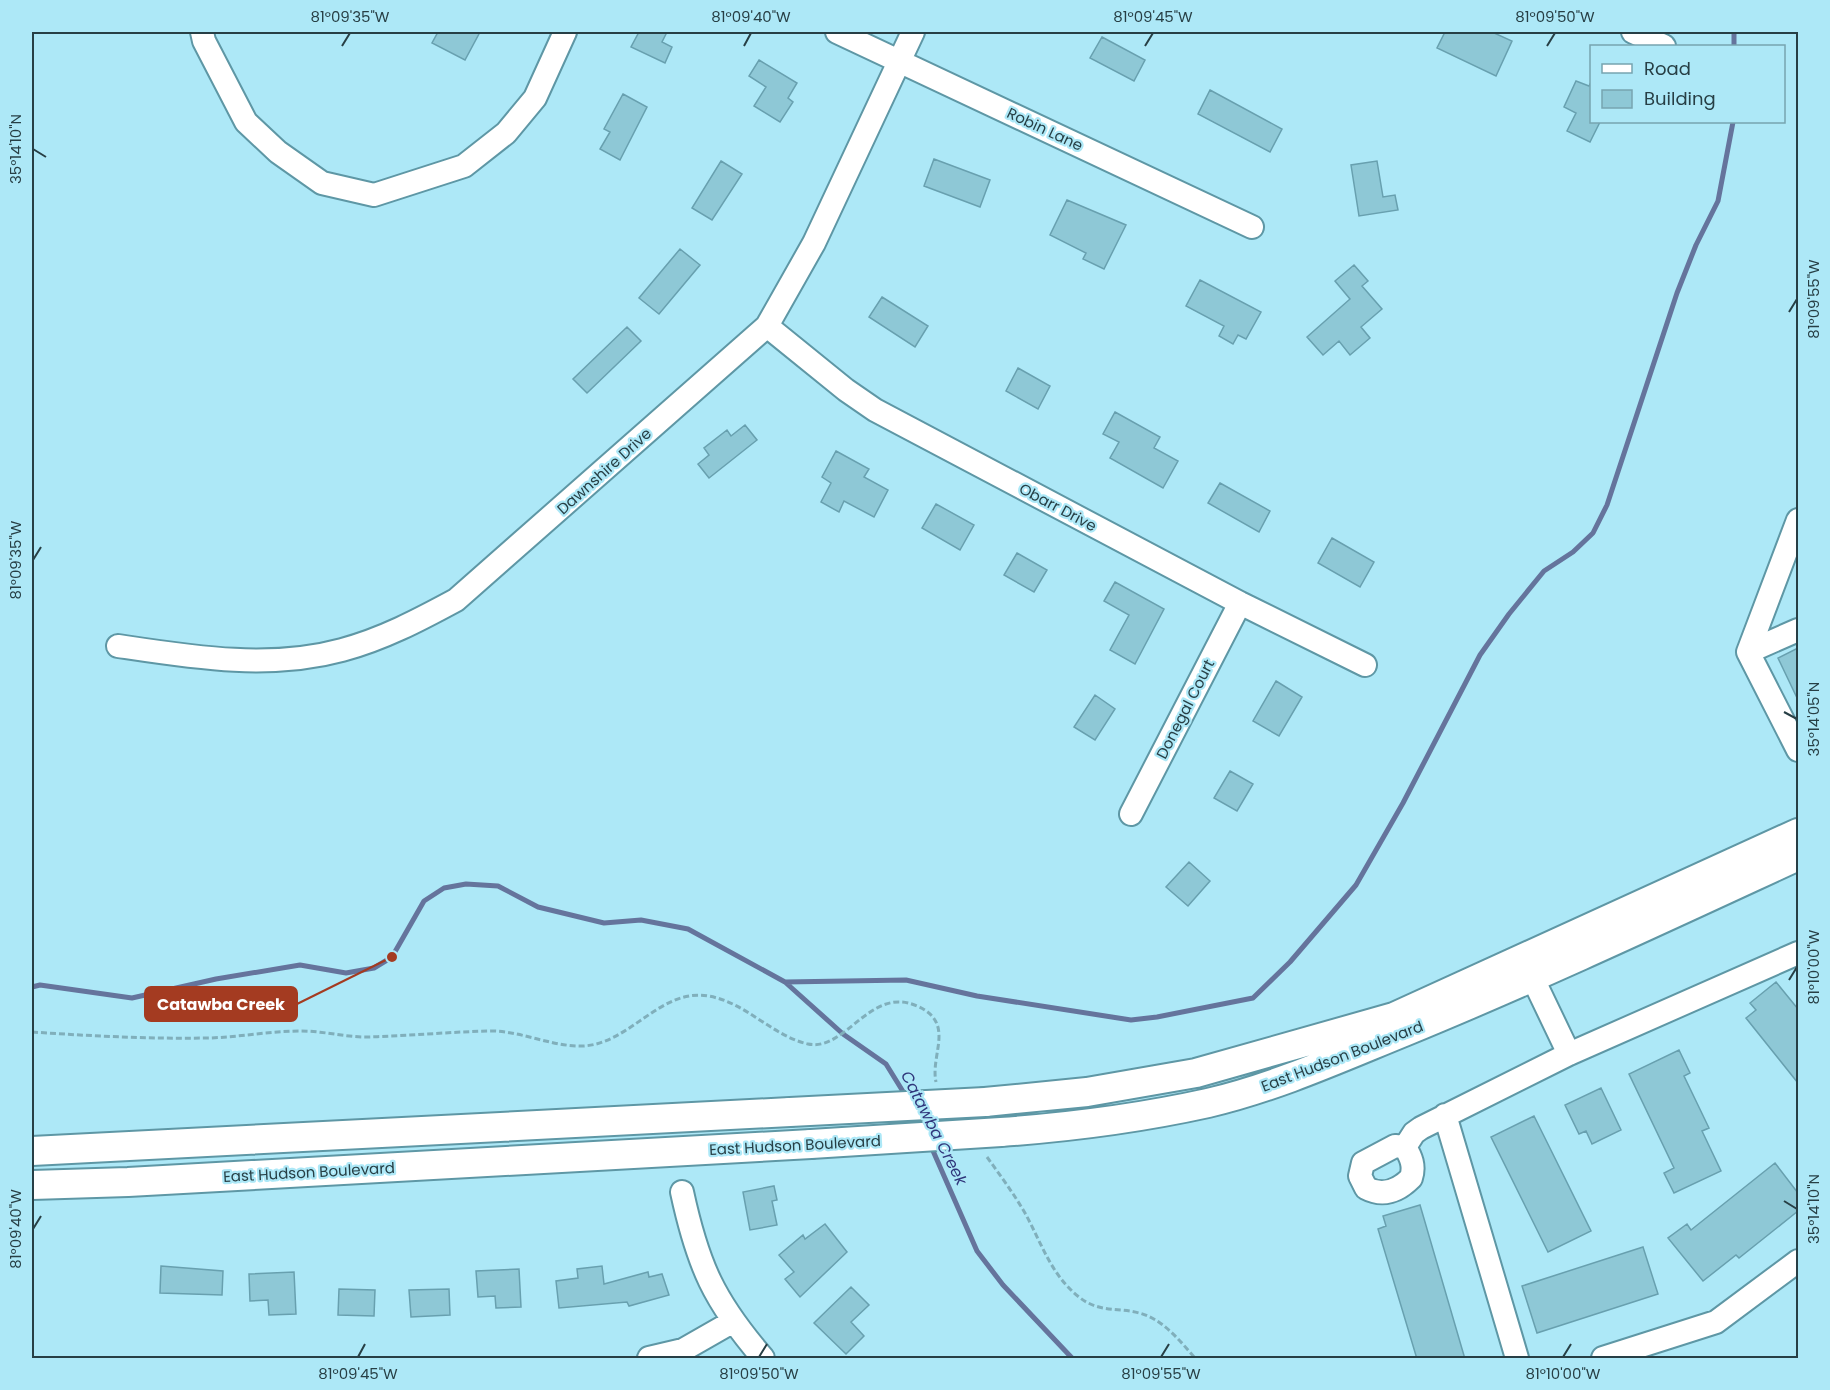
<svg xmlns="http://www.w3.org/2000/svg" width="1830" height="1390" viewBox="0 0 1830 1390" font-family="Poppins,sans-serif">
  <rect width="100%" height="100%" fill="#ade8f7"/>
  <g fill="none" stroke-linecap="round" stroke-linejoin="round">
    <path stroke="#65749c" stroke-width="5" d="M1734,32V46
      M785,982L906,980L977,996L1131,1020L1157,1017L1253,998L1290,962L1356,885L1403,803L1480,655L1509,614L1544,571L1573,552L1593,533L1607,505L1677,293L1696,245L1718,201L1733,122
      M32,987L40,985L132,998L216,979L300,965L346,973L374,968L392,957L424,901L444,888L466,884L498,886L538,907L604,923L641,920L688,929L785,982L843,1034L886,1064L907,1098
      M930,1144L977,1251L1003,1285L1072,1358"/>
  </g>
  <path fill="#8ec8d6" stroke="#68a0af" stroke-width="1.5" d="M438,32H480L465,60L432,43Z
    M639,32H667L662,42L672,47L665,63L631,47Z
    M1445,32H1492L1512,41L1496,76L1437,48Z
    M1102,37L1145,60L1134,81L1090,58Z
    M759,60L797,83L788,98L793,102L780,122L754,106L766,87L749,76Z
    M1592,80V122H1600L1590,142L1567,131L1576,113L1564,107L1576,81L1589,86Z
    M1210,90L1282,129L1270,152L1198,114Z
    M623,94L647,107L620,160L600,149L610,132L604,129Z
    M934,159L990,180L980,207L924,186Z
    M721,161L742,174L712,220L692,208Z
    M1377,161L1383,197L1395,195L1398,210L1359,216L1351,165Z
    M1067,200L1126,225L1104,269L1083,259L1086,253L1050,235Z
    M680,249L700,265L659,314L639,298Z
    M1354,265L1368,281L1362,286L1382,309L1361,327L1370,338L1350,355L1339,341L1323,355L1307,337L1350,299L1335,281Z
    M1200,280L1261,312L1246,339L1238,335L1233,344L1219,336L1224,326L1186,306Z
    M882,297L928,326L915,347L869,317Z
    M627,327L641,341L587,393L573,379Z
    M1018,368L1050,386L1038,409L1006,391Z
    M1115,412L1160,437L1154,448L1178,461L1163,488L1110,458L1119,442L1103,434Z
    M745,425L757,440L709,478L698,464L709,455L704,448L727,430L731,436Z
    M836,451L869,469L864,477L888,490L874,517L844,501L839,512L821,502L831,483L822,477Z
    M1220,483L1270,511L1259,532L1208,503Z
    M936,504L974,525L960,550L922,528Z
    M1332,538L1374,562L1360,587L1318,563Z
    M1017,553L1047,570L1034,592L1004,575Z
    M1115,582L1164,609L1135,664L1110,650L1129,615L1104,601Z
    M1798,648V700L1778,658Z
    M1276,681L1302,697L1279,736L1253,721Z
    M1095,695L1115,709L1095,740L1074,727Z
    M1230,771L1253,784L1237,811L1214,798Z
    M1189,862L1210,881L1188,906L1166,887Z
    M1776,982L1798,1009V1083L1746,1018L1756,1010L1750,1003Z
    M1679,1050L1690,1073L1684,1076L1709,1128L1702,1131L1721,1171L1674,1193L1664,1173L1674,1168L1629,1074Z
    M1601,1088L1621,1130L1592,1144L1586,1131L1579,1134L1565,1105Z
    M1534,1116L1591,1231L1548,1252L1491,1137Z
    M1775,1163L1798,1193V1211L1739,1258L1736,1255L1703,1281L1668,1238L1687,1224L1691,1230Z
    M774,1186L777,1200L772,1201L777,1225L750,1230L743,1192Z
    M1420,1205L1465,1359H1417L1378,1229L1386,1226L1383,1216Z
    M825,1224L847,1252L800,1297L785,1279L794,1272L779,1255L803,1235L805,1239Z
    M1643,1247L1658,1294L1537,1333L1522,1286Z
    M161,1266L223,1271L222,1295L160,1293Z
    M602,1266L604,1284L648,1272L649,1277L662,1274L669,1295L629,1306L627,1302L559,1308L556,1281L578,1278L577,1269Z
    M519,1269L521,1307L496,1308L495,1296L478,1297L476,1271Z
    M294,1272L296,1314L269,1315L268,1300L250,1301L249,1274Z
    M851,1287L869,1305L851,1322L864,1336L846,1354L814,1323Z
    M339,1289L375,1290L374,1316L338,1315Z
    M449,1289L450,1315L411,1317L409,1290Z"/>
  <g fill="none" stroke-linecap="round" stroke-linejoin="round">
    <defs>
      <path id="minor" d="M202,32L204,41L246,122L278,152L322,183L374,195L464,166L506,133L535,98L565,32
        M837,32L1252,227
        M1633,32L1664,46
        M767,326L846,390L875,410L1240,603L1365,665
        M1798,520L1748,652L1798,750
        M118,646C191,657 269,670 342,650C383,639 419,620 456,600L767,326L814,243L913,32
        M1748,652L1798,630
        M1131,814L1240,603
        M1525,962L1569,1054
        M1445,1115L1517,1358
        M1395,1146L1405,1147C1411,1157 1415,1166 1411,1178C1398,1191 1383,1197 1366,1188L1360,1176L1363,1163Z
        M1405,1147L1414,1133L1421,1128L1569,1054L1798,953
        M682,1192C698,1266 714,1301 763,1358
        M649,1358L683,1350L732,1322
        M1603,1358L1716,1322L1798,1261"/>
      <path id="major" d="M985,1102L1087,1092L1196,1073L1394,1017L1798,833
        M1001,1132C1071,1127 1140,1118 1208,1103C1276,1087 1340,1058 1404,1032C1538,977 1668,916 1798,856
        M32,1151L790,1112
        M32,1185L128,1182L811,1144"/>
    </defs>
    <use href="#minor" stroke="#5e97a5" stroke-width="26"/>
    <use href="#major" stroke="#5e97a5" stroke-width="32"/>
    <path stroke="#80afbb" stroke-width="3" stroke-dasharray="6 3" stroke-linecap="butt" d="M32,1032C91,1036 150,1039 209,1038C240,1037 270,1031 301,1031C323,1031 345,1037 366,1037C407,1036 448,1032 488,1031C520,1030 551,1047 583,1046C630,1044 660,988 708,996C746,1002 772,1036 808,1044C846,1052 870,985 917,1006C956,1023 930,1054 936,1082
      M987,1157C1000,1175 1014,1194 1025,1213C1042,1244 1051,1275 1079,1297C1099,1313 1117,1307 1139,1313C1163,1319 1180,1341 1195,1358"/>
    <use href="#minor" stroke="#fff" stroke-width="22"/>
    <use href="#major" stroke="#fff" stroke-width="28"/>
    <defs>
      <path id="major-bridge" d="M790,1112L985,1102
        M811,1144L1001,1132"/>
    </defs>
    <use href="#major-bridge" stroke="#5e97a5" stroke-width="32" stroke-linecap="butt"/>
    <use href="#major-bridge" stroke="#fff" stroke-width="28"/>
  </g>
  <path fill="none" stroke="#273f45" stroke-width="2" d="M342,46L350,33M744,46L751,33M1145,46L1153,33M1547,46L1555,33M33,149L46,157M1789,312L1797,299M33,560L41,547M1784,712L1797,719M1789,980L1797,967M1784,1201L1797,1209M33,1229L41,1216M358,1357L365,1344M759,1357L767,1344M1161,1357L1169,1344M1563,1357L1571,1344"/>
  <g text-anchor="middle" dominant-baseline="central" stroke-width="4.5" stroke-linejoin="round" paint-order="stroke">
    <g font-size="15" fill="#273f45" stroke="#ade8f7">
      <text transform="translate(1045 129) rotate(25)">Robin Lane</text>
      <text transform="translate(604 471) rotate(-42)">Dawnshire Drive</text>
      <text transform="translate(1058 507) rotate(28)">Obarr Drive</text>
      <text transform="translate(1185 709) rotate(-63)">Donegal Court</text>
      <text transform="translate(1342 1056) rotate(-21)">East Hudson Boulevard</text>
      <text transform="translate(795 1145) rotate(-3)">East Hudson Boulevard</text>
      <text transform="translate(309 1172) rotate(-3)">East Hudson Boulevard</text>
    </g>
    <g font-size="16" font-style="italic" fill="#30377b" stroke="#ade8f7">
      <text transform="translate(934 1128) rotate(63)">Catawba Creek</text>
    </g>
  </g>
  <path fill="none" stroke="#a43b21" stroke-width="2" d="M392 957L297 1004"/>
  <circle fill="#a43b21" stroke="#ade8f7" stroke-width="2" cx="392" cy="957" r="6"/>
  <rect fill="#a43b21" stroke="#a43b21" stroke-width="2" x="145" y="987" width="152" height="34" rx="6"/>
  <g font-size="16" text-anchor="middle" font-weight="bold" fill="#fff">
    <text x="221" y="1010">Catawba Creek</text>
  </g>
  <rect width="1830" height="1390" fill="none" stroke="#ade8f7" stroke-width="66"/>
  <rect x="1590" y="45" width="195" height="78" fill="#ade8f7" stroke="#77a4b0" stroke-width="1.5"/>
  <rect x="1602" y="64" width="30" height="9" fill="#ffffff" stroke="#77a4b0" stroke-width="1.5"/>
  <text x="1644" y="75" font-size="18" fill="#273f45">Road</text>
  <rect x="1602" y="90" width="30" height="18" fill="#8ec8d6" stroke="#77a4b0" stroke-width="1.5"/>
  <text x="1644" y="105" font-size="18" fill="#273f45">Building</text>
  <rect x="33" y="33" width="1764" height="1324" fill="none" stroke="#273f45" stroke-width="2"/>
  <g font-size="15" text-anchor="middle" fill="#273f45">
    <text x="350" y="22">81°09'35"W</text>
    <text x="751" y="22">81°09'40"W</text>
    <text x="1153" y="22">81°09'45"W</text>
    <text x="1555" y="22">81°09'50"W</text>
    <text transform="translate(16 149) rotate(-90)" y="5">35°14'10"N</text>
    <text transform="translate(1814 299) rotate(-90)" y="5">81°09'55"W</text>
    <text transform="translate(16 560) rotate(-90)" y="5">81°09'35"W</text>
    <text transform="translate(1814 719) rotate(-90)" y="5">35°14'05"N</text>
    <text transform="translate(1814 967) rotate(-90)" y="5">81°10'00"W</text>
    <text transform="translate(1814 1209) rotate(-90)" y="5">35°14'10"N</text>
    <text transform="translate(16 1229) rotate(-90)" y="5">81°09'40"W</text>
    <text x="358" y="1379">81°09'45"W</text>
    <text x="759" y="1379">81°09'50"W</text>
    <text x="1161" y="1379">81°09'55"W</text>
    <text x="1563" y="1379">81°10'00"W</text>
  </g>
</svg>
